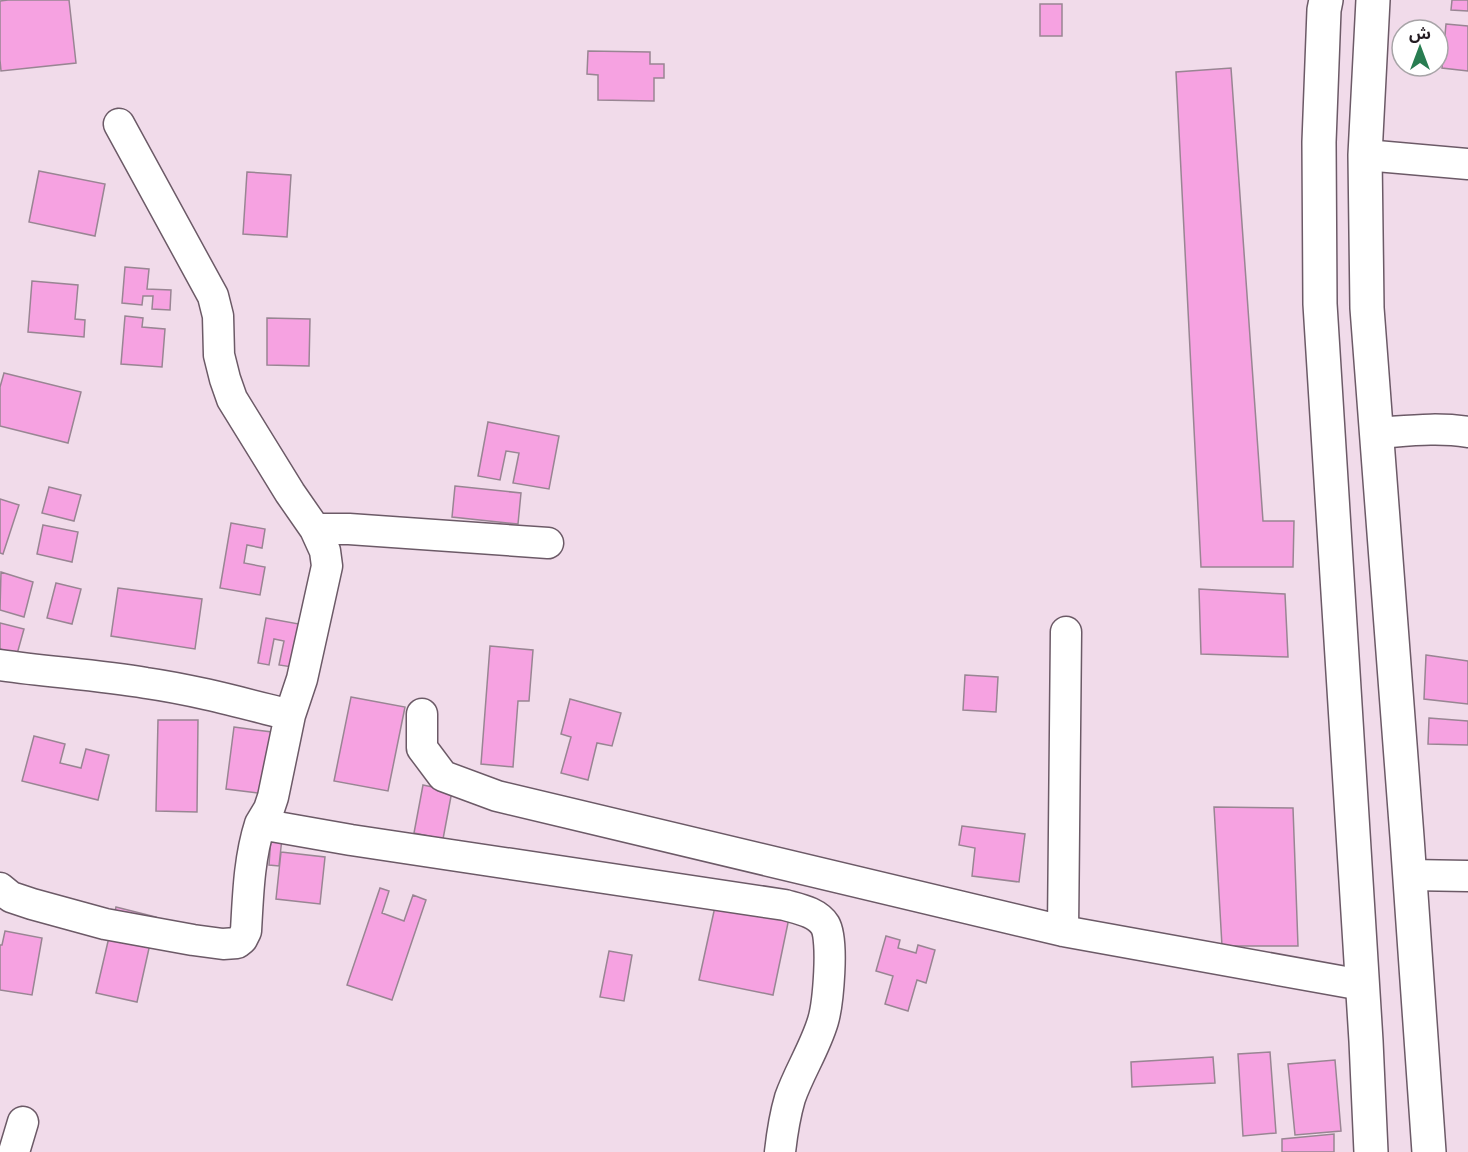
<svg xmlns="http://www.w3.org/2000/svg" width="1468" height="1152" viewBox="0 0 1468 1152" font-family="'Open Sans','Noto Sans Arabic',sans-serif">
  <rect width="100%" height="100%" fill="#f1dbea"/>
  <path fill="#f6a2e1" stroke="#998593" stroke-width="1.5" d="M8,0H69L76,63L1,71L0,60V1Z
    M1452,0H1468V11L1451,10Z
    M1040,4H1062V36H1040Z
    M1446,24L1468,26V71L1442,68Z
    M588,51L650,52V64H664V78H654V101L598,100V75L587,74Z
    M1231,68L1263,521H1294L1293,567H1201L1176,72Z
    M39,171L105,184L95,236L29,222Z
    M247,172L291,175L287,237L243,234Z
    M125,267L149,269L147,289L171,290L170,310L152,309L153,296H143L142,305L122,303Z
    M32,281L78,285L75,319L85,320L84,337L28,332Z
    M125,316L143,318L142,327L165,329L162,367L121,364Z
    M267,318L310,319L309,366L267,365Z
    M4,373L81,392L68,443L0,426V387Z
    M488,422L559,436L549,489L513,483L519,453L506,451L500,480L478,476Z
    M455,486L521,493L518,524L452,517Z
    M49,487L81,495L74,521L42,513Z
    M0,499L19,505L3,554L0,553Z
    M231,523L265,529L262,548L247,545L244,563L265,567L260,595L220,588Z
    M43,525L78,532L72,562L37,554Z
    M1,572L33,582L24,617L0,610Z
    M56,583L81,589L72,624L47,618Z
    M118,588L202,599L195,649L111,636Z
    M1199,589L1285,594L1288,657L1201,654Z
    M266,618L299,624L292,667L279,665L284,641L274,639L269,665L258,663Z
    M0,623L24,629L17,654L0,649Z
    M490,646L533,650L529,701H518L513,767L481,764Z
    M1426,655L1468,661V704L1424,699Z
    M965,675L998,677L996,712L963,710Z
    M351,697L405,707L388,791L334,781Z
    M570,699L621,713L612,746L597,743L588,780L561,773L571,737L561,734Z
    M1429,718L1468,721V745L1428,744Z
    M158,720H198L197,812L156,811Z
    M234,727L272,732L265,794L226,789Z
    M34,736L65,744L60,763L81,768L86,749L109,755L98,800L22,781Z
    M423,785L452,791L443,839L414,833Z
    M1214,807L1293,808L1298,946H1222Z
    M962,826L1025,834L1019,882L972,876L975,848L959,845Z
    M271,837L282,838L279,866L269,865Z
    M281,852L325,857L320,904L276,899Z
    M380,888L389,891L382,913L404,921L413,895L426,900L392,1000L347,985Z
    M716,902L789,918L773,995L699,980Z
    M116,907L156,917L137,1002L96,993Z
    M5,931L42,938L32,995L0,990V945H2Z
    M886,936L900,940L898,948L916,953L918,945L935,950L926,983L917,980L908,1011L885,1004L893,976L876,971Z
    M609,951L632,955L624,1001L600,997Z
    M1270,1052L1276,1133L1243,1136L1238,1054Z
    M1213,1057L1215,1083L1132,1087L1131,1062Z
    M1335,1060L1341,1131L1295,1135L1288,1064Z
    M1334,1134V1152H1282V1139Z"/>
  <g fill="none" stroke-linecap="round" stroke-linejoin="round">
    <defs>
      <path id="minor" d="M119,124L213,296L218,316L219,355L225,379L232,399L290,493L315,529L325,551L327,566L302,679L290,715
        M1365,155L1468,164
        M1376,433C1407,431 1437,427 1468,432
        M315,529H349L548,543
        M0,665C49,672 98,675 146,683C195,690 242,703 290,715L273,797L269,809L260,824L351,840L785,905C799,909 817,912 825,925C834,940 828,1004 823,1021C815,1048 799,1072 790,1098C785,1115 782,1134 780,1152
        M422,714V748L443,776L497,796L1063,931L1362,985
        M1410,875L1468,876
        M0,888L11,897L32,904L105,924L193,940L223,944L237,943L242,939L246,931C248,896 249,858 260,824
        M1063,931L1066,632
        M14,1152L23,1122"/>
      <path id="major" d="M1326,0L1324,10L1319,142L1320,304L1366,1041L1371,1152
        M1373,0L1365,155L1367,308L1407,837L1429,1152"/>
    </defs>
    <use href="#minor" stroke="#6c5a67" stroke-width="33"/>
    <use href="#major" stroke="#6c5a67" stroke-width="36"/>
    <use href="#minor" stroke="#fff" stroke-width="30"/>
    <use href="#major" stroke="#fff" stroke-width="33"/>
  </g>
  <g transform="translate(1420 48)"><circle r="28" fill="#ffffff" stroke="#a7a4a7" stroke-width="1.5"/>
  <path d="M0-4.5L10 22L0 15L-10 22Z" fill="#287d51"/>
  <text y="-9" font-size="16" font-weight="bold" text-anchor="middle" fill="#241c22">ش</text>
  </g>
</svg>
